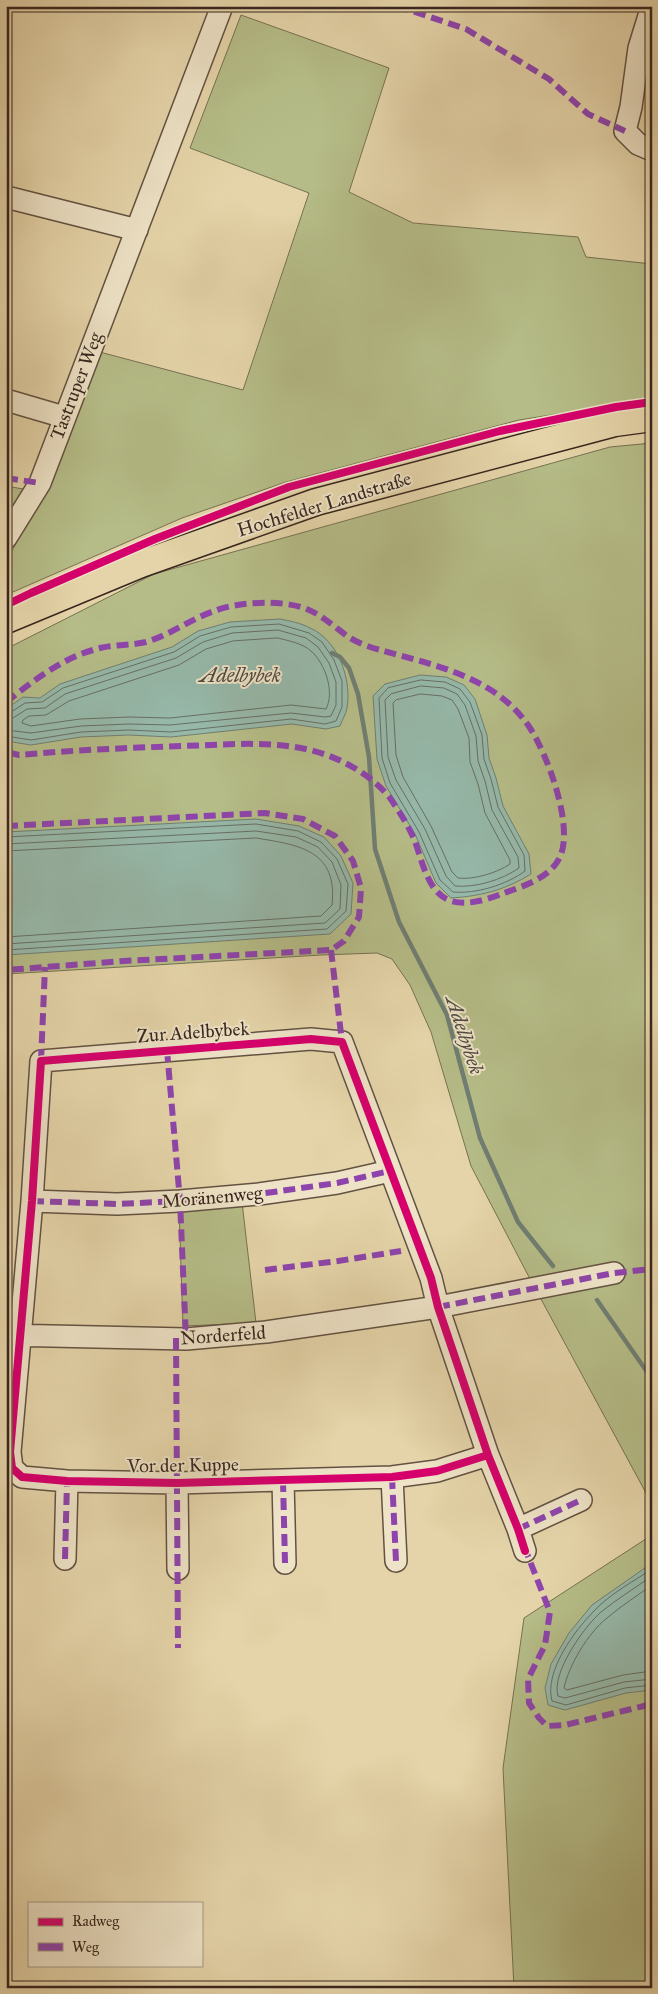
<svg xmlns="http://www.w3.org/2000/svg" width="658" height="1994" viewBox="0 0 658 1994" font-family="'IM FELL Great Primer',serif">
  <rect width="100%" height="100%" fill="#e5d4a9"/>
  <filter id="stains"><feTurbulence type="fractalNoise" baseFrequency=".004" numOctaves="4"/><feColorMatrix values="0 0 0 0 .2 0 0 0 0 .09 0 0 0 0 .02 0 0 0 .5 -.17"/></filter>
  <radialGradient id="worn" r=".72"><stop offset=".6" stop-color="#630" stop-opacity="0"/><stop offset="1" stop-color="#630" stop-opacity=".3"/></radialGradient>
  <path fill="#b5bc87" stroke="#767153" d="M241,15L389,68L349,192L413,223L578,237L586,257L652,264V399L519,420L286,482L182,518L6,595V563L49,476L96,351L243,390L309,193L190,148Z
    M652,443V1504L529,1277L471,1166L431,1032L410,985L392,959L377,953L321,955L6,974V649L154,574L610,447Z
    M6,486L29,490L6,528Z
    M242,1202L256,1323L183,1326L179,1207Z
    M652,1535V1988H514L503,1768L524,1618Z"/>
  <path fill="#96b8a9" stroke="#707e72" d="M280,619C290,621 301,623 310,628C338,640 352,679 347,708C346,714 342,720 340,726L326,729L292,724L171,737L129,735L81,737L31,745L6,741V709L23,697L40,698L60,684L172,647L198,631L230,622Z
    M420,675L446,677L464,685L475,699L487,735L489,758L496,778L503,806L529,854L531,874C505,890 482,896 451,898L436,883L415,834L386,786L377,759L373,696L385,684Z
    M256,819L299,826L324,837L341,856L353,883L351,914L330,934L6,955V832Z
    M652,1563V1690L626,1693L565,1710L548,1705L545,1688L551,1664L569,1633L592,1605Z"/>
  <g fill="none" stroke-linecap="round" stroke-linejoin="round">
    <path stroke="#676f64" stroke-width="1" d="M278,638C289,641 302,643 311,651C325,663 335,692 326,709L291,705L170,718L129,717L80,719L31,726L22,723L23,720L29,716L46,715L69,701L179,665L206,649L233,641Z
      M421,680L445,682L460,689L470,702L482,735L484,759L491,779L498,807L524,855L525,871C506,885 476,894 453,892L440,880L419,832L390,783L382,758L379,698L388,688Z
      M421,686L444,688L457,694L465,705L476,736L478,761L485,781L492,810L518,857L519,868C502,880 475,888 455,886L446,876L425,829L396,780L388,757L385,700L391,694Z
      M421,694L442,696L452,700L458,709L469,738L470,762L478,784L485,813L510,860V864C497,873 473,880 458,878L452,872L431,826L403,777L396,755L393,703L396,700Z
      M6,712H11L25,703L42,702L63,688L174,652L200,636L231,627L279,624L309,633L322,642L334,660L342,681V707L336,721L325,724L291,719L171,732L129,730L81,732L31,740L6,736
      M6,719L13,718L27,709L45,708L65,694L176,658L203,642L232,633L278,630L306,638L318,647L329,663L336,682V705L331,716L325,717L291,713L170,725L129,724L81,726L31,733L6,730
      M6,837L256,824L298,831L321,842L337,859L348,884L346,911L327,929L6,950
      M6,844L256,831L296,837L318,847L332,862L341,885L340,909L325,923L6,944
      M6,851L256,838C299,845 338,850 332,905L321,916L6,937
      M652,1569C634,1581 610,1594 595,1610C575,1630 544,1671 552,1701L566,1705L625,1688L652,1685
      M652,1576C635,1588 617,1599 601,1612C584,1627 551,1673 558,1696L565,1698L624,1682L652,1679
      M652,1585C637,1596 621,1606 607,1618C588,1633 569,1665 564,1688L567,1690L623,1675L652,1671"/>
    <path stroke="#707e72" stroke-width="4.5" d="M332,653L340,657L349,668L358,694L369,757L375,849L399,922L447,1015L480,1138L518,1222L553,1266
      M597,1300L652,1379"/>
    <defs>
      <path id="minor" d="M652,6L639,48L631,107L625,131L638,144L652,150
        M6,197L137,230
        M6,400L64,417
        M6,538L40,483L222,6
        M32,1201L117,1204L180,1201L259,1194L337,1183L390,1171
        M6,1335L186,1339L266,1332L438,1307L614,1273
        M488,1455L437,1471L392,1477L177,1483L67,1481L22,1477L12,1468L10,1452L32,1201L41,1061L311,1039L342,1042L431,1278L438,1307L488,1455L518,1529L525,1551
        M392,1477L396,1561
        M283,1480L285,1563
        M177,1483L178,1569
        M518,1529L581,1500
        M65,1559L67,1481"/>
      <path id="major" d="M6,620L141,564L316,502L615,423L652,418"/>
    </defs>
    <use href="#minor" stroke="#635242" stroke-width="24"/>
    <use href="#major" stroke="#38261f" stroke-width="29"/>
    <use href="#minor" stroke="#eee3c7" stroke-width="21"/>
    <use href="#major" stroke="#e5d4a9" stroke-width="26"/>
    <path stroke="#8e44ad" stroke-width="6" stroke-dasharray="12 6" stroke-linecap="butt" d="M397,6L466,29L549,79L588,114L625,131
      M6,478L40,483
      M6,702C32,682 61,659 93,650C110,644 129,646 146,642C170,635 191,619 214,611C237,602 277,600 301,607C320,613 332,625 347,636C357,643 372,648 384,651C438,666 497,678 530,728C548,756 574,826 560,857C550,878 524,886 504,893C489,899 468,906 451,901C427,893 422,859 414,839C408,825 399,811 390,798C371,774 339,757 310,750C268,740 224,745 181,746C127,748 73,750 19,755L6,752
      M6,826L265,813L303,819L335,836L353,861L361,888L359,917L344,941L331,950L124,961L6,970
      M331,950L342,1042
      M167,1050L180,1201L186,1339
      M41,1061L45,967
      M32,1201L117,1204L180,1201L259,1194L337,1183L390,1171
      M265,1270L338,1261L401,1251
      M438,1307L614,1273L652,1269
      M176,1338L178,1648
      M392,1477L396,1561
      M283,1480L285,1563
      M518,1529L581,1500
      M524,1546L550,1612L545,1645L528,1679L529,1703L539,1718L547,1726L565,1725L652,1704
      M65,1559L67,1481"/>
    <defs>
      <path id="cycleway" d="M6,605L31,593L155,539L289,487L500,431L616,407L652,402
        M488,1455L437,1471L392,1477L177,1483L67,1481L22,1477L12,1468L10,1452L32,1201L41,1061L311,1039L342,1042L431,1278L438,1307L488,1455L518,1529L525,1551"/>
    </defs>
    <use href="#cycleway" stroke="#eee3c7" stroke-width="11"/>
    <use href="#cycleway" stroke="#d6006c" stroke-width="8"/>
  </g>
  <g text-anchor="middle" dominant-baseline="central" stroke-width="4" stroke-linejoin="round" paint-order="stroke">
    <g font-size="19" fill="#38261f" stroke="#eee3c7">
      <text transform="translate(76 386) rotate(-69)">Tastruper Weg</text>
      <text transform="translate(324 504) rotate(-17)">Hochfelder Landstraße</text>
      <text transform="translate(193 1032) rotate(-4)">Zur Adelbybek</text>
      <text transform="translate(212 1197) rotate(-5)">Moränenweg</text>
      <text transform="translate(223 1335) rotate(-4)">Norderfeld</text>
      <text transform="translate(183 1465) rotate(-1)">Vor der Kuppe</text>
    </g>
    <g font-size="20" font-style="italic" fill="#504a42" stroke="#eee3c7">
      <text x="240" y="675">Adelbybek</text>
      <text transform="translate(465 1035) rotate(72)">Adelbybek</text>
    </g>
  </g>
  <rect width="658" height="1994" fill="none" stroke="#e5d4a9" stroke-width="25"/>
  <rect x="8" y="8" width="643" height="1979" fill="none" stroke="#38261f" stroke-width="2.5"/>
  <rect x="12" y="12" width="633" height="1969" fill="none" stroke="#38261f"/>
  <rect x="28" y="1902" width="175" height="65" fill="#eee3c7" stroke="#a59784"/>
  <rect x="38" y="1918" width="25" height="8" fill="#d6006c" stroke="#a59784"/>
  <text x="72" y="1926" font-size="15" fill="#38261f">Radweg</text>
  <rect x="38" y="1943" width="25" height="8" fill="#8e44ad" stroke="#a59784"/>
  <text x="72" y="1952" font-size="15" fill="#38261f">Weg</text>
  <rect width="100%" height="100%" filter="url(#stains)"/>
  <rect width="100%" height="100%" fill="url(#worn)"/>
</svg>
